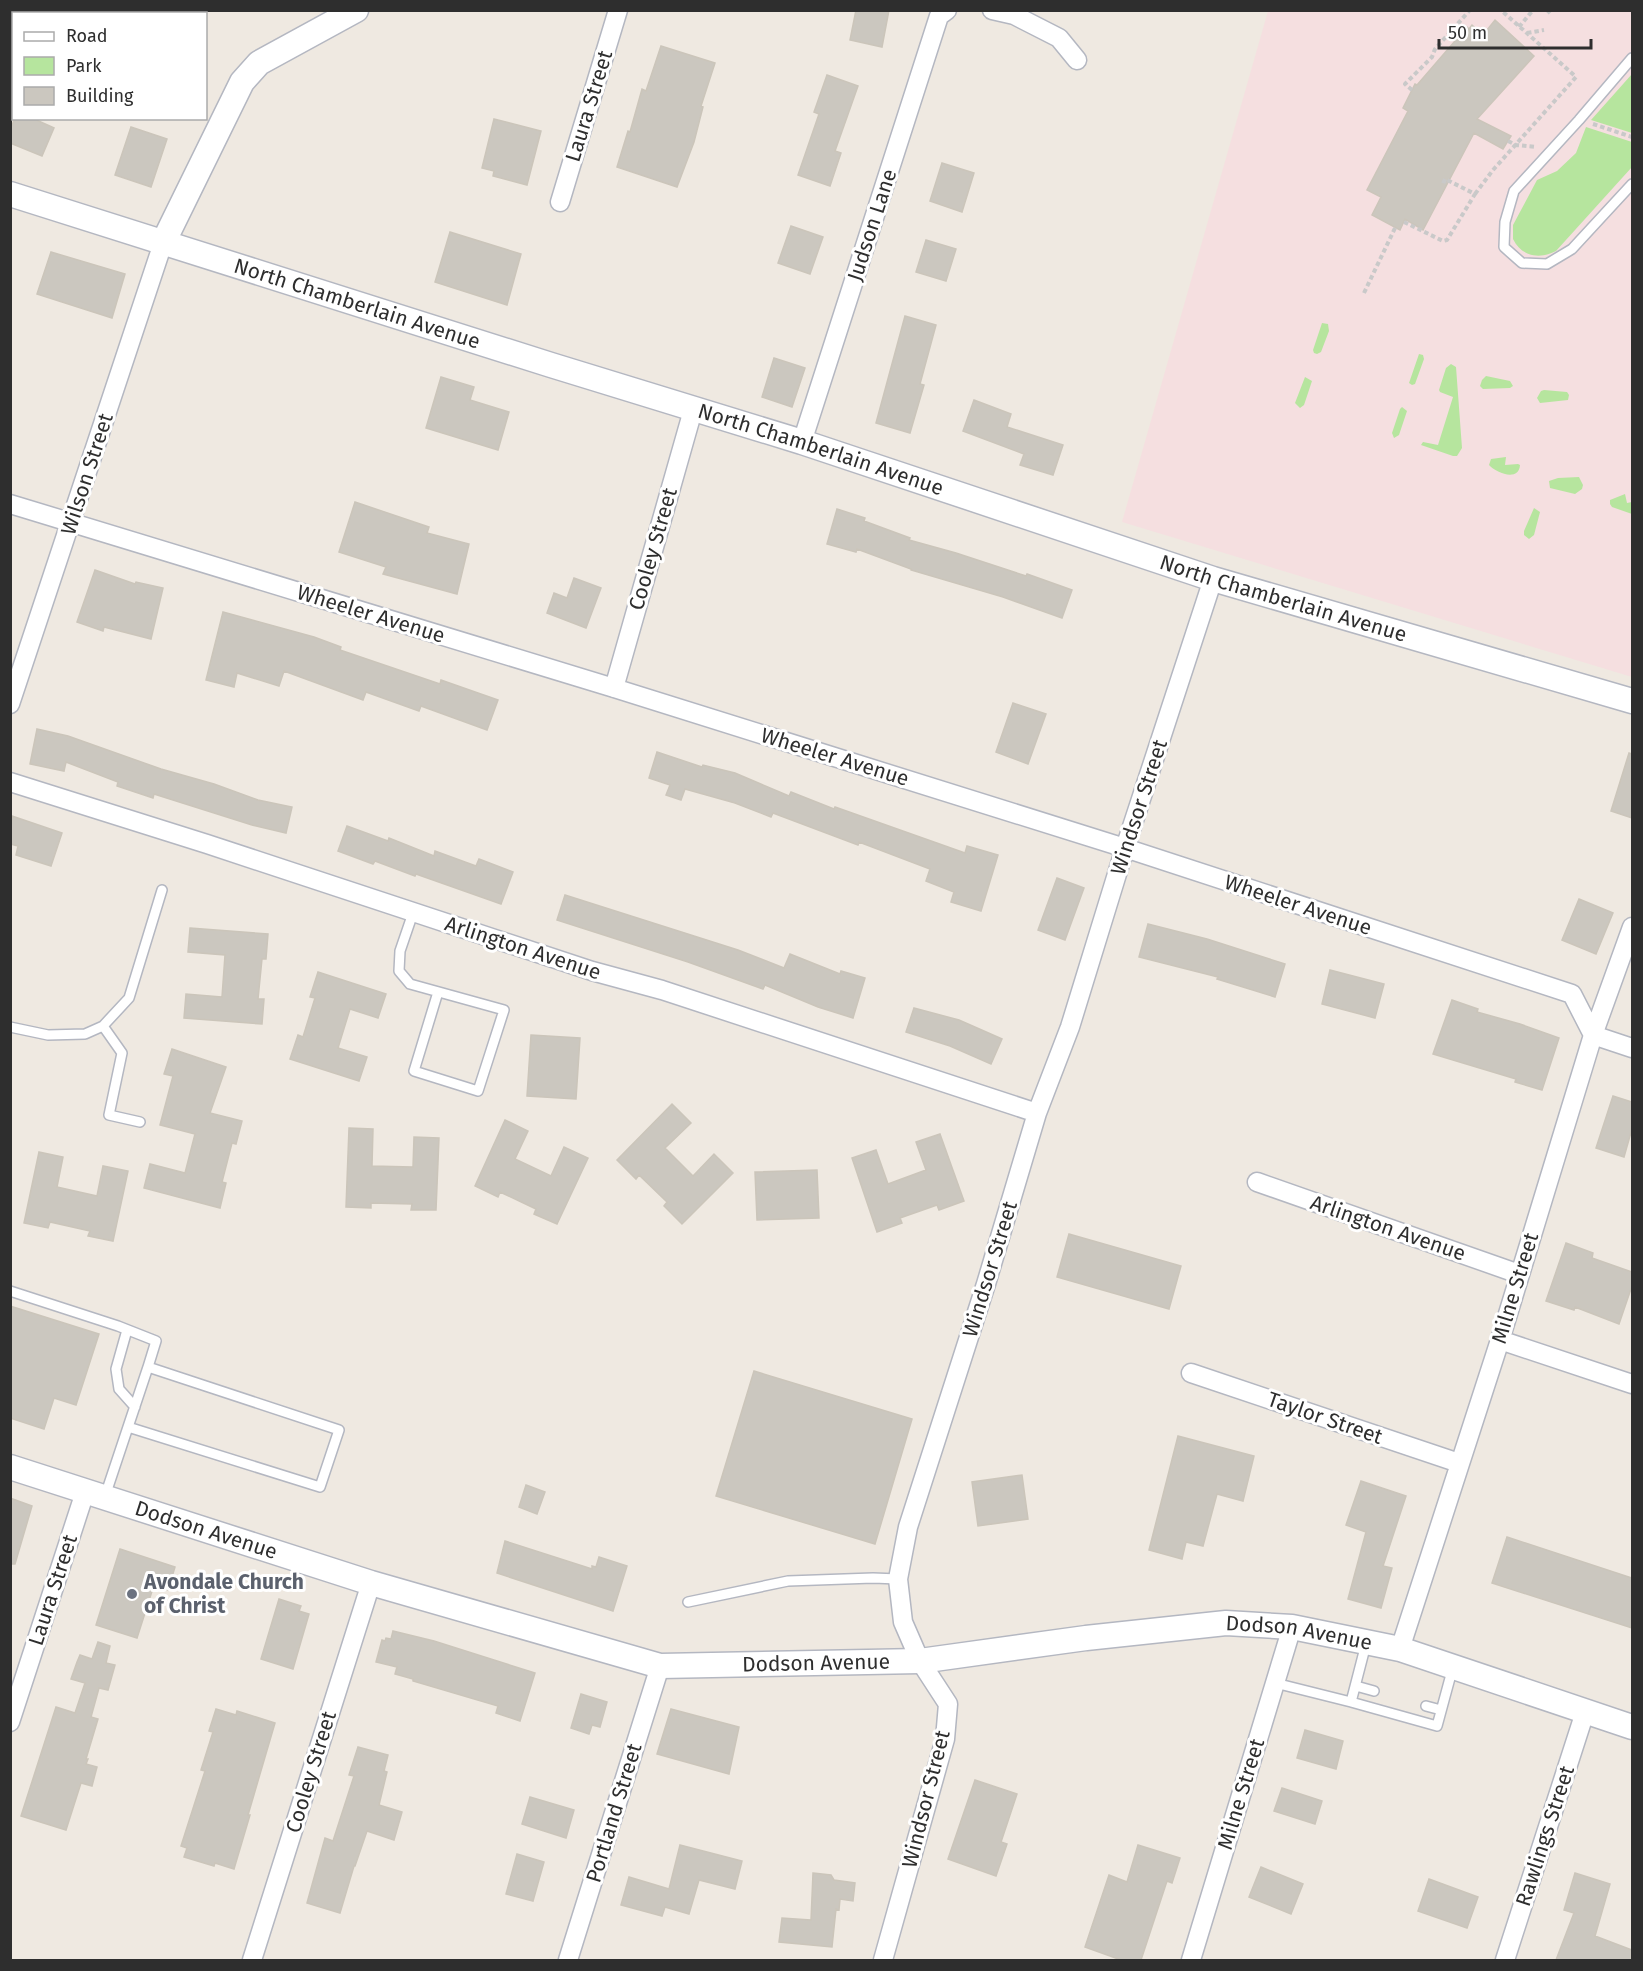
<svg xmlns="http://www.w3.org/2000/svg" width="1643" height="1971" viewBox="0 0 1643 1971" font-family="'Fira Sans',sans-serif">
<rect width="100%" height="100%" fill="#efe9e1"/>
<!-- medical -->
<path fill="#f5dfe0" d="M1268 11H1632V677L1122 522Z"/>
<!-- green -->
<path fill="#b6e59e" d="M1632 74V133L1591 120Z
M1586 127 1632 142V167L1556 251C1539 260 1521 256 1513 239V225L1537 180 1557 171 1576 153Z
M1322 323 1328 324 1329 331 1321 352 1317 354 1314 353 1313 350Z
M1419 354 1423 355 1424 359 1415 384 1412 385 1409 383Z
M1451 364 1456 367 1462 448 1457 456H1453L1421 445 1423 442 1438 445 1453 397 1440 392 1439 390 1446 368Z
M1486 376 1510 381 1513 386 1510 388 1483 389 1480 386 1482 380Z
M1305 377 1312 381 1304 405 1300 408 1295 403Z
M1544 390 1567 392 1569 395 1568 400 1540 403 1537 398 1541 391Z
M1402 407 1407 411 1399 435 1394 438 1392 433 1400 409Z
M1506 457 1505 465 1518 464 1520 465C1519 482 1496 473 1489 465L1491 459Z
M1579 477 1583 485 1582 489 1575 494 1550 488 1549 481 1558 478Z
M1625 494 1627 503 1632 502V514L1612 507 1610 504V500Z
M1534 508 1540 512 1534 535 1529 539 1524 535V531Z"/>
<!-- building -->
<path fill="#cbc7bf" stroke="#cbc5ba" stroke-width="1.5" d="M856 10H889L882 47 850 40Z
M1495 20 1534 56 1477 119 1511 136 1503 149 1474 133 1423 230 1405 219 1400 230 1372 215 1381 197 1367 190 1408 111 1403 108 1415 84 1417 85 1467 27 1469 29 1472 25 1483 35Z
M661 46 715 63 701 106 703 107 694 142 677 187 617 167 628 131 630 132 642 89 646 91Z
M827 75 858 86 835 151 841 153 830 186 798 175 819 114 814 112Z
M15 118H32L54 128 42 156 10 143V130Z
M494 119 541 131 527 185 493 176 494 171 482 168Z
M131 127 167 139 151 187 115 175Z
M942 163 974 173 962 212 930 201Z
M791 226 823 237 810 274 778 263Z
M450 232 521 254 507 305 435 282Z
M926 240 956 249 946 281 916 272Z
M51 252 125 274 112 318 37 294Z
M905 316 936 325 920 384 924 385 910 433 876 423Z
M774 358 805 368 792 407 762 397Z
M441 377 474 387 470 400 509 412 498 450 426 428Z
M974 400 1011 414 1007 427 1063 445 1053 475 1020 465 1024 454 963 431Z
M355 502 429 527 427 533 469 544 457 594 383 574 386 567 339 552Z
M837 509 865 518 864 521 910 538 909 540 956 553 1026 576 1027 574 1072 590 1062 618 1003 597 911 570V569L857 549 856 552 827 544Z
M95 570 135 584 136 582 163 588 151 639 104 627 103 631 77 622Z
M574 578 601 588 586 628 547 613 554 593 567 598Z
M223 612 314 637 341 647 340 650 440 684 441 680 498 700 487 730 421 706 419 711 366 692 363 700 284 671 279 686 237 673 234 687 206 680Z
M1013 703 1046 714 1028 764 996 752Z
M37 729 68 736 161 769 214 784 258 800 292 807 286 833 252 825 154 794 153 798 117 786 118 782 66 762 64 771 30 764Z
M657 752 702 767 703 765 735 773 789 796 791 792 834 809 835 807 965 853 967 846 998 855 981 911 951 902 954 892 926 881 930 869 859 842 858 845 773 813 771 817 735 803 685 789 681 800 666 795 670 785 649 778Z
M1629 753 1632 754V818L1611 811Z
M12 816 62 833 51 866 16 855 18 846 10 844Z
M347 826 388 841 389 838 434 856 435 851 476 866 479 859 513 872 501 904 416 874 415 876 375 861 373 864 338 851Z
M1057 878 1084 888 1065 940 1038 930Z
M565 895 738 950 784 968 790 954 840 974 841 971 865 978 853 1018 818 1007 765 985 763 989 688 962 557 920Z
M1579 899 1613 913 1596 954 1562 940Z
M1148 924 1207 939 1285 964 1275 997 1217 979 1218 977 1139 957Z
M190 928 268 934 266 959H262L258 999H264L262 1024 184 1018 186 994 222 997 225 955 188 952Z
M1330 970 1384 984 1375 1018 1322 1004Z
M318 972 386 994 378 1018 350 1009 338 1048 367 1057 359 1081 290 1059 298 1035 303 1037 315 998 310 997Z
M1452 1000 1478 1009 1477 1012 1520 1024 1559 1038 1542 1090 1515 1082 1516 1079 1433 1054Z
M914 1008 959 1020 1002 1039 991 1064 950 1046 906 1032Z
M531 1035 580 1038 576 1099 527 1096Z
M172 1049 226 1067 210 1113 242 1121 236 1144 232 1143 222 1182 226 1183 220 1208 144 1188 150 1164 185 1173 195 1134 160 1125 173 1076 164 1074Z
M1613 1096 1632 1102V1129L1624 1157 1596 1148Z
M672 1104 691 1123 665 1148 693 1176 714 1154 733 1173 682 1224 664 1206 667 1202 639 1175 636 1179 617 1160Z
M505 1120 528 1131 515 1159 551 1176 564 1147 588 1158 557 1224 534 1214 536 1209 500 1192 498 1197 475 1186Z
M349 1128 373 1129 372 1166 413 1167 414 1137 439 1138 436 1210H411L412 1204 371 1203V1208L346 1207Z
M940 1134 964 1201 939 1210 937 1205 900 1218 902 1223 877 1232 852 1158 876 1150 888 1184 926 1170 916 1142Z
M39 1152 63 1157 57 1187 97 1196 103 1166 128 1171 113 1241 88 1236 90 1231 50 1222 48 1228 24 1223Z
M817 1170 819 1218 757 1220 755 1172Z
M1069 1234 1181 1266 1169 1309 1057 1277Z
M1566 1243 1593 1253 1592 1258 1632 1272V1286L1619 1324 1575 1307 1574 1310 1546 1301Z
M10 1306 99 1334 76 1405 54 1398 44 1429 10 1418Z
M754 1371 912 1419 875 1544 716 1496Z
M1178 1436 1254 1456 1243 1501 1217 1494 1203 1546 1186 1542 1182 1559 1149 1550Z
M1022 1475 1028 1519 978 1526 972 1482Z
M1361 1481 1406 1496 1383 1566 1392 1568 1381 1608 1348 1599 1366 1532 1346 1525Z
M526 1485 545 1492 537 1514 519 1507Z
M10 1498 32 1506 15 1564H10Z
M1507 1537 1632 1578V1628L1492 1583Z
M505 1541 592 1569V1566L596 1567 599 1557 627 1566 613 1611 497 1573Z
M120 1549 175 1567 168 1590 154 1585 137 1638 96 1625Z
M279 1599 301 1606 299 1611 309 1614 293 1669 261 1659Z
M393 1631 434 1641 535 1673 520 1721 496 1713 498 1706 413 1681V1679L395 1674 397 1667 376 1662 382 1640 385 1641 386 1638 391 1639Z
M98 1642 110 1646 106 1663 115 1665 108 1690 99 1688 91 1717 98 1719 86 1759H88L86 1764 97 1767 92 1786 81 1783 66 1830 21 1816 56 1707 75 1713 85 1683 71 1679 77 1662 80 1655 92 1659Z
M581 1694 607 1702 600 1727 592 1725 589 1734 571 1728Z
M216 1709 236 1715 237 1711 275 1723 248 1815H250L234 1869 215 1863 214 1866 184 1857 187 1848 181 1846 205 1771 201 1770 213 1732 209 1731Z
M671 1709 739 1727 729 1774 657 1754Z
M1305 1730 1343 1741 1336 1769 1297 1758Z
M358 1747 388 1755 384 1771 387 1772 379 1805 402 1812 394 1840 367 1831 355 1866H354L340 1913 307 1903 325 1838 333 1841 354 1776 349 1775Z
M975 1780 1017 1794 1001 1842 1007 1844 996 1876 948 1859Z
M1282 1788 1322 1801 1315 1824 1274 1811Z
M530 1797 574 1810 566 1838 522 1824Z
M680 1845 742 1861 735 1889 699 1880 689 1914 665 1907 662 1916 621 1905 629 1877 669 1889Z
M1138 1845 1180 1858 1172 1883 1167 1881 1141 1960H1121L1085 1947 1109 1875 1127 1882Z
M517 1854 544 1862 533 1901 506 1894Z
M1261 1867 1303 1884 1291 1914 1249 1897Z
M813 1873 831 1875 834 1880 855 1883 853 1901 840 1899 839 1910 836 1909 832 1947 779 1942 782 1918 811 1920Z
M1575 1873 1610 1884 1595 1936 1632 1950V1960H1556L1574 1913 1564 1910Z
M1429 1879 1478 1897 1467 1928 1418 1911Z"/>
<g fill="none" stroke-linecap="round" stroke-linejoin="round">
<defs>
<path id="lane" d="M1632 58 1579 120 1514 191 1505 222 1504 247 1522 263 1547 264 1572 249 1632 184
M413 913 400 951 399 971 410 984 504 1010 478 1091 414 1071 438 992
M103 1026 122 1053 109 1115 140 1122
M10 1027 48 1035 85 1034 103 1026 129 998 162 890
M10 1291 118 1326 156 1341 148 1367
M127 1330 116 1369 119 1389 135 1407
M105 1496C119 1453 134 1410 148 1367L339 1430 320 1487 128 1427
M688 1602 788 1581 873 1578 898 1579
M1275 1683 1351 1702 1366 1644
M1356 1686 1374 1691
M1351 1702 1437 1726 1453 1667
M1426 1706 1441 1710"/>
<path id="street" d="M992 10 1014 15 1059 38 1077 60
M560 202 618 10
M802 442 939 16 947 10
M10 504 614 688 1125 848 1572 994 1593 1035 1632 1048
M614 688 693 410
M10 704 163 243
M10 782 207 844 592 971 662 990 1037 1113
M1257 1182 1519 1274
M1500 1340 1632 1384
M1191 1373 1459 1463
M1400 1649 1500 1340 1593 1035 1632 927
M10 1722 85 1492
M252 1960 371 1583
M568 1960 660 1666
M883 1960 945 1739 948 1704 920 1661 903 1622 898 1579 908 1527 986 1284 1037 1113 1070 1027 1125 848 1213 579
M1191 1960 1292 1627
M1505 1960 1585 1712"/>
<g id="secondary">
<path id="s1" d="M10 194 551 365 802 442 1213 579 1632 701"/>
<path d="M163 243 242 82 259 63 356 10"/>
<path id="s2" d="M10 1467 371 1583 660 1666 920 1661 1086 1638 1226 1623 1292 1627 1400 1649 1632 1727"/>
</g>
</defs>
<!-- lane casing -->
<use href="#lane" stroke="#b4b7c1" stroke-width="12"/>
<!-- street casing -->
<use href="#street" stroke="#b4b7c1" stroke-width="21"/>
<!-- secondary casing -->
<use href="#secondary" stroke="#b4b7c1" stroke-width="27"/>
<!-- path -->
<path stroke="#c9c9c9" stroke-width="4" stroke-dasharray="4.5 3" stroke-linecap="butt" d="M1547 10 1552 15
M1519 27 1533 10
M1527 33 1544 30
M1412 90 1405 84 1432 57 1435 49 1470 10
M1593 124 1632 137
M1508 141 1516 145 1536 147
M1475 194 1493 170 1576 77 1501 10
M1404 222 1443 241 1447 240 1475 194 1445 179 1442 186
M1364 293 1395 228"/>
<!-- lane -->
<use href="#lane" stroke="#fff" stroke-width="9"/>
<!-- street -->
<use href="#street" stroke="#fff" stroke-width="18"/>
<!-- secondary -->
<use href="#secondary" stroke="#fff" stroke-width="24"/>
</g>
<!-- markers -->
<circle fill="#6b7280" stroke="#fff" stroke-width="2" cx="132" cy="1594" r="6"/>
<g text-anchor="middle" stroke-width="6" stroke-linejoin="round" paint-order="stroke">
<!-- street labels -->
<g font-size="21" fill="#2e2e2e" stroke="#fff">
<text transform="translate(589 106) rotate(-73)" y="7">Laura Street</text>
<text transform="translate(872 225) rotate(-72)" y="7">Judson Lane</text>
<text dy="7" stroke="none"><textPath href="#s1" startOffset="364">North Chamberlain Avenue</textPath></text>
<text dy="7" stroke="none"><textPath href="#s1" startOffset="850">North Chamberlain Avenue</textPath></text>
<text transform="translate(87 474) rotate(-72)" y="7">Wilson Street</text>
<text transform="translate(653 549) rotate(-74)" y="7">Cooley Street</text>
<text dy="7" stroke="none"><textPath href="#s1" startOffset="1336">North Chamberlain Avenue</textPath></text>
<text transform="translate(371 614) rotate(17)" y="7">Wheeler Avenue</text>
<text transform="translate(835 757) rotate(17)" y="7">Wheeler Avenue</text>
<text transform="translate(1139 807) rotate(-72)" y="7">Windsor Street</text>
<text transform="translate(1298 905) rotate(18)" y="7">Wheeler Avenue</text>
<text transform="translate(523 948) rotate(18)" y="7">Arlington Avenue</text>
<text transform="translate(1388 1228) rotate(19)" y="7">Arlington Avenue</text>
<text transform="translate(990 1269) rotate(-73)" y="7">Windsor Street</text>
<text transform="translate(1515 1288) rotate(-73)" y="7">Milne Street</text>
<text transform="translate(1325 1418) rotate(19)" y="7">Taylor Street</text>
<text dy="7" stroke="none"><textPath href="#s2" startOffset="206">Dodson Avenue</textPath></text>
<text transform="translate(53 1590) rotate(-72)" y="7">Laura Street</text>
<text dy="7" stroke="none"><textPath href="#s2" startOffset="1322">Dodson Avenue</textPath></text>
<text dy="7" stroke="none"><textPath href="#s2" startOffset="836">Dodson Avenue</textPath></text>
<text transform="translate(311 1772) rotate(-73)" y="7">Cooley Street</text>
<text transform="translate(1241 1794) rotate(-73)" y="7">Milne Street</text>
<text transform="translate(926 1799) rotate(-76)" y="7">Windsor Street</text>
<text transform="translate(614 1813) rotate(-73)" y="7">Portland Street</text>
<text transform="translate(1545 1836) rotate(-72)" y="7">Rawlings Street</text>
</g>
<!-- worship labels -->
<g font-size="21" font-weight="bold" fill="#5b616d" stroke="#fff" text-anchor="start">
<text x="144" y="1589">Avondale Church<tspan x="144" dy="24">of Christ</tspan></text>
</g>
</g>
<!-- border -->
<rect width="1643" height="1971" fill="none" stroke="#2e2e2e" stroke-width="24"/>
<!-- legend -->
<rect x="12" y="12" width="195" height="108" fill="#ffffff" stroke="#ababab" stroke-width="1.5"/>
<rect x="24" y="32" width="30" height="9" fill="#ffffff" stroke="#ababab" stroke-width="1.5"/>
<text x="66" y="42" font-size="18" fill="#2e2e2e">Road</text>
<rect x="24" y="57" width="30" height="18" fill="#b6e59e" stroke="#ababab" stroke-width="1.5"/>
<text x="66" y="72" font-size="18" fill="#2e2e2e">Park</text>
<rect x="24" y="87" width="30" height="18" fill="#cbc7bf" stroke="#ababab" stroke-width="1.5"/>
<text x="66" y="102" font-size="18" fill="#2e2e2e">Building</text>
<!-- scale -->
<path d="M1439 39v9h152v-9" fill="none" stroke="#2e2e2e" stroke-width="3"/>
<text x="1448" y="39" font-size="18" fill="#2e2e2e" stroke="#ffffff" stroke-width="4.5" paint-order="stroke">50 m</text>
</svg>
